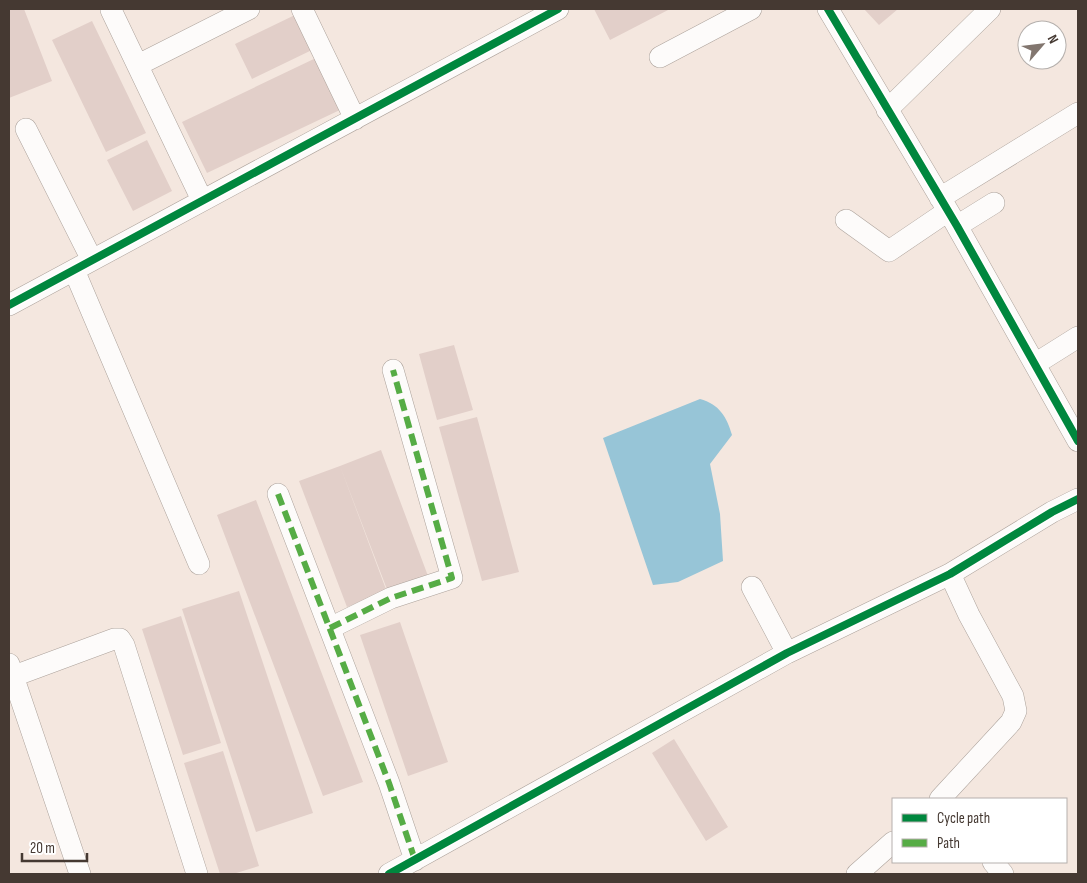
<svg xmlns="http://www.w3.org/2000/svg" width="1087" height="883" viewBox="0 0 1087 883" font-family="'Sofia Sans Condensed',sans-serif">
<rect width="100%" height="100%" fill="#f4e7df"/>
<!-- water -->
<path fill="#97c5d7" d="M700 399C719 404 727 417 732 435L710 464 720 514 723 561 678 582 653 585 603 438Z"/>
<!-- building -->
<path fill="#e2cfc9" d="M9 9H24L52 81 9 98Z
M594 9H670L610 40Z
M864 9H898L879 25Z
M297 14 314 49 252 79 235 44Z
M92 21 146 133 106 152 52 40Z
M318 57 342 109 207 173 182 122Z
M147 140 172 191 133 211 107 160Z
M454 345 473 410 437 420 419 354Z
M477 417 519 572 482 581 439 427Z
M381 450 428 576 388 592 340 466Z
M340 466 387 592 347 607 299 481Z
M256 500 363 782 323 796 217 515Z
M239 591 313 813 256 832 182 609Z
M181 616 221 743 183 755 142 629Z
M400 622 448 762 408 776 360 635Z
M674 739 728 827 706 841 652 753Z
M223 751 259 866 233 874H220L184 763Z"/>
<g fill="none" stroke-linecap="round" stroke-linejoin="round">
<defs>
<path id="minor" d="M302 9 355 119
M828 9 957 226 1078 441
M111 10 202 200
M660 57 751 9
M138 65 249 9
M887 110 990 9
M26 129 92 260
M940 198 1078 113
M846 220 889 251 948 211
M957 226 994 203
M74 270 199 564
M9 305 558 9
M1035 364 1078 337
M278 494 389 783 415 860
M752 587 787 653
M330 628 391 598 452 578 393 370
M9 664 80 874
M14 676 114 639H120L124 645 197 874
M940 799 1011 722 1016 711 1013 696 969 615 950 574
M993 862 1003 874
M389 874 787 653 950 574 1052 512 1078 499
M857 874 893 842"/>
</defs>
<!-- minor casing -->
<use href="#minor" stroke="#aca29b" stroke-width="22"/>
<!-- minor -->
<use href="#minor" stroke="#fdfbfa" stroke-width="21"/>
<!-- quiet -->
<path stroke="#56ac45" stroke-width="6" stroke-dasharray="12 6" stroke-linecap="butt" d="M278 494 389 783 415 860
M330 628 391 598 452 578 393 370"/>
<defs>
<path id="cycleway" d="M828 9 957 226 1078 441
M9 305 558 9
M389 874 787 653 950 574 1052 512 1078 499"/>
</defs>
<!-- cycleway casing -->
<use href="#cycleway" stroke="#fff" stroke-width="11"/>
<!-- cycleway -->
<use href="#cycleway" stroke="#00873e" stroke-width="8"/>
</g>
<!-- border -->
<rect width="1087" height="883" fill="none" stroke="#453932" stroke-width="20"/>
<!-- legend -->
<rect x="892" y="798" width="175" height="65" fill="#ffffff" stroke="#b5b0ad"/>
<rect x="902" y="814" width="25" height="8" fill="#00873e" stroke="#b5b0ad"/>
<text x="937" y="823" font-size="15" fill="#453932">Cycle path</text>
<rect x="902" y="839" width="25" height="8" fill="#56ac45" stroke="#b5b0ad"/>
<text x="937" y="848" font-size="15" fill="#453932">Path</text>
<!-- north arrow -->
<g transform="translate(1042 45) rotate(62)"><circle r="24" fill="#ffffff" stroke="#b5b0ad"/>
<path d="M0-4L9 19L0 12L-9 19Z" fill="#82766f"/>
<text y="-8" font-size="14" font-weight="bold" text-anchor="middle" fill="#453932">N</text>
</g>
<!-- scale -->
<path d="M22 853v8h65v-8" fill="none" stroke="#453932" stroke-width="2.5"/>
<text x="30" y="853" font-size="15" fill="#453932" stroke="#ffffff" stroke-width="4" paint-order="stroke">20 m</text>
</svg>
